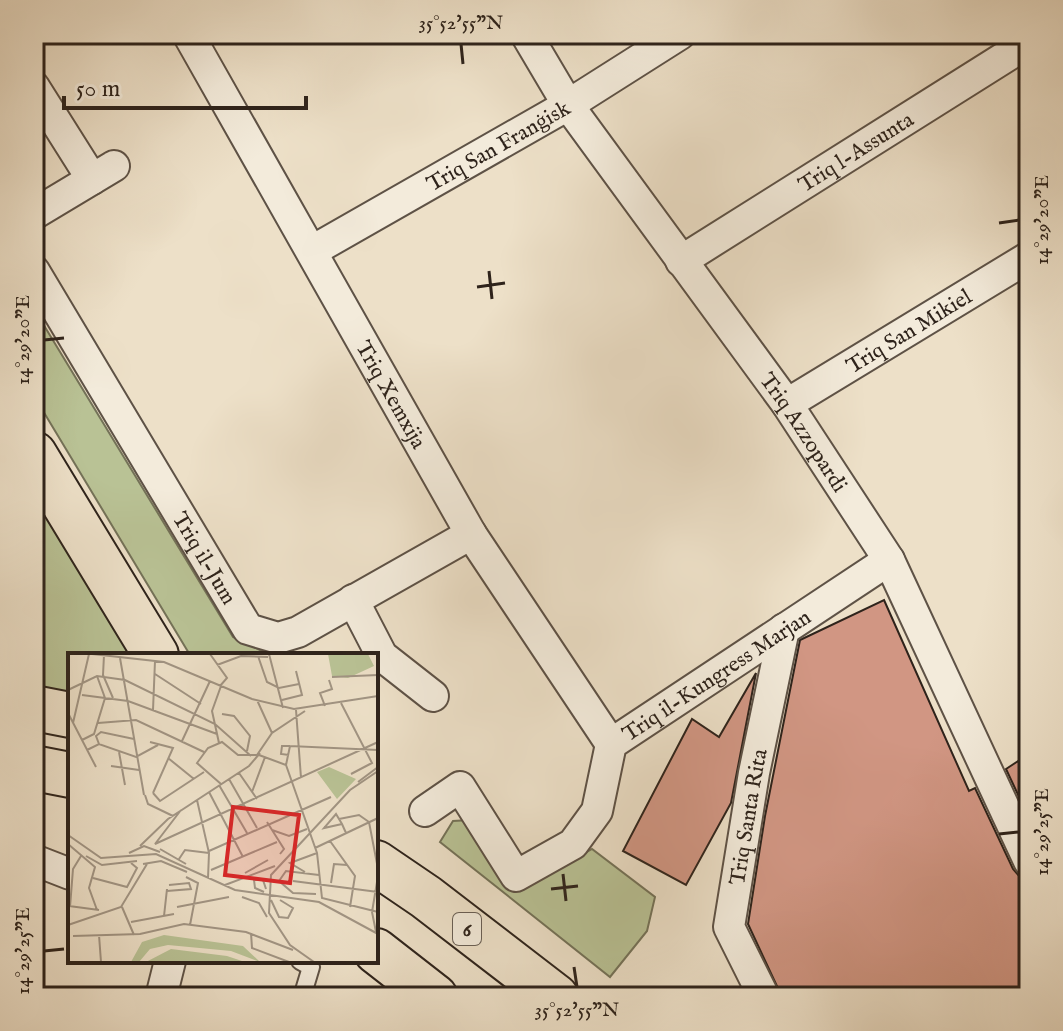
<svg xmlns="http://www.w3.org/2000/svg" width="1063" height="1031" viewBox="0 0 1063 1031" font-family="'IM FELL English',serif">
<rect width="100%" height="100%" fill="#ede0c8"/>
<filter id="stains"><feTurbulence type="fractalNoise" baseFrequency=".0025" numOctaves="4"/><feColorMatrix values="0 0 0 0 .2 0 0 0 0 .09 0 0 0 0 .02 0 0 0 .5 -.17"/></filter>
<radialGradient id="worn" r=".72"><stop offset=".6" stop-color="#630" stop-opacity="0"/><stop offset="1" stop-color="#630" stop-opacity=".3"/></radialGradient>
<!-- green -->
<path fill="#b9c295" stroke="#747258" stroke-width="2" d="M34 309 233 637 262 651 288 655H190L34 396Z
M34 486 140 655H70V699L34 692V580L44 564 34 520Z
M470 820 497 869 521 890 592 849 655 897 647 931 610 977 440 842 453 821Z"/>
<!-- building -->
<path fill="#d19683" stroke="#2e231b" stroke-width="2" d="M884 600 969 791 975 788 1013 869 1019 876 1029 879V997H782L748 924 765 816 800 640Z
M756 673 731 803 686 885 623 851 692 719 719 737Z
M1029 754V818L1006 769Z"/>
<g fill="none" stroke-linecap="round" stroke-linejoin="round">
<defs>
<path id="service" d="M300 961 311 967 302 997"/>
<g id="minor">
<path id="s1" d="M188 34 471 534 611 744"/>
<path id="s2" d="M526 34 568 105 787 404 889 560 1029 861"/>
<path d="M34 87 92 179"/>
<path d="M34 214 114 166"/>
<path id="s3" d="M312 251 568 105 680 34"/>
<path id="s4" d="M681 261 1029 42"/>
<path id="s5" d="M34 271 248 629 278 638 298 632 471 534"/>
<path id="s6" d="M787 404 1029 257"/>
<path d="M353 600 382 656 433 696"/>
<path id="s7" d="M425 811 460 787 516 876 573 844 597 811 611 744 889 560"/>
<path d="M34 860 70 874"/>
<path d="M161 997 170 961"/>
<path id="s8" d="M764 997 729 927 754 773 784 629"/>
</g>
<path id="trunk" d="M34 454 156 655
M34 708 70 715
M34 768 70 775
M376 863 426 897 556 997
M376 951 435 997"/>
</defs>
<!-- service casing -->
<use href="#service" stroke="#5e5246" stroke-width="20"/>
<!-- minor casing -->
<use href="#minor" stroke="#5e5246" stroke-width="34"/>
<!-- trunk casing -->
<use href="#trunk" stroke="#2e231b" stroke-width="48"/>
<!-- service -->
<use href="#service" stroke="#f3ebdb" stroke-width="16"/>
<!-- minor -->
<use href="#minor" stroke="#f3ebdb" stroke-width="30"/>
<!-- trunk -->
<use href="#trunk" stroke="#ede0c8" stroke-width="44"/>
</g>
<!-- ticks -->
<path fill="none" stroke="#2e231b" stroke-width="3" d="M461 44 463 64M999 223 1019 220M489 271 492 299M477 287 505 283M44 340 64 338M999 834 1019 832M563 874 566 901M551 889 578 886M44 951 64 949M574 967 577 987"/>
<g text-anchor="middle" stroke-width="6" stroke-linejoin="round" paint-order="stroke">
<!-- shield labels -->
<rect fill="#f3ebdb" stroke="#695f55" stroke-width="2" x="453" y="913" width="28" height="32" rx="6"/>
<g font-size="20" font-weight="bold" fill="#2e231b">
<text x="467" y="936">6</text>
</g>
<!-- street labels -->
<g font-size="22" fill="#2e231b" stroke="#f3ebdb">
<text dy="8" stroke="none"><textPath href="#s3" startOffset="214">Triq San Franġisk</textPath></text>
<text dy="8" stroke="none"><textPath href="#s4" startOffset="206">Triq l-Assunta</textPath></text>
<text dy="8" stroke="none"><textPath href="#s6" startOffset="142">Triq San Mikiel</textPath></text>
<text dy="8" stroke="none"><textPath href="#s1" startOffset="414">Triq Xemxija</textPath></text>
<text dy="8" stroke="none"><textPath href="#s2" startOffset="486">Triq Azzopardi</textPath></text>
<text dy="8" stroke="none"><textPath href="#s5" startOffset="334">Triq il-Jum</textPath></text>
<text dy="8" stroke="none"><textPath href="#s7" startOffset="448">Triq il-Kungress Marjan</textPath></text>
<text dy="8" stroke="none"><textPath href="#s8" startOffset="190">Triq Santa Rita</textPath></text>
</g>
</g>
<!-- overview -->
<g transform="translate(68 653)">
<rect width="310" height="310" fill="#ede0c8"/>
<path d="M260 1H300L306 13 280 25 264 23ZM261 114 288 126 269 146 249 119ZM96 282 175 293 192 309 163 298 100 292 82 296 71 309H63L74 289ZM103 296 159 303 177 309H78Z" fill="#b9c295"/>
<path fill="none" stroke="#a19483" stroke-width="2" d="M24 1 96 9 184 46 226 56 310 43M142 1 159 25 152 33M201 1 215 55M36 2 35 22 45 45M190 3 199 29 211 35 231 31M52 5 76 142M149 12 173 3 200 4M87 21 133 51M264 24 310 22M0 37 29 23 57 27 147 71 183 103M14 42 60 48 149 81M189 47 204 80M214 47 234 42 228 18M273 50 304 110 283 121M257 53 252 40 264 36 261 27M85 57 87 8M228 57 233 125M0 60 28 114M154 61 166 63 182 83 179 98M5 70 21 1M30 70 68 67 136 99M14 87 26 81 37 45 29 23M114 88 142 28M82 89 105 95 85 140M151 90 144 58 153 33M31 91 28 83 33 79 66 86M19 97 31 91 68 104 90 92M51 99 57 132M191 102 218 112 249 200 254 245 310 259M221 102 213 101 214 93H222M100 105 126 126M218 112 222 93 310 97M43 113 71 117M171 120 189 146M161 126 189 175M290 129 310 114M153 131 129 110 140 95 154 89 170 102H189L204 80 237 58M151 132 179 180M141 139 175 204M184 139 197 104M85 140 92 148 136 119M77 142 80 151 105 163M129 147 141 200 140 225M113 157 87 191 310 89M271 166 291 162 301 169 310 216M199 169 216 196 212 201M274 171 256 175 268 161 274 171 278 180M204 177 221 183 239 176M0 182 33 205 88 201 167 237 251 249 310 281M262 188 287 223 282 254M0 191 27 214 21 235 29 257M72 193 100 166 181 113 192 100M247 195 310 165M92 196 118 211M141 198 263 144M61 200 76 193 92 199M18 203 34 212 69 208M111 206 117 197 141 200M75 211 93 208 119 219M143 217 209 189M237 219 222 210 249 200M177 220 200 207M118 224 130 230 122 272M25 225 59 234 69 215 63 210M225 228 310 239M263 230 266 211 279 212M157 232 207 213M99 238 123 236 121 230 101 232M196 239 187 235 186 227H195L198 236M248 241 225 240 211 228 218 218 251 222M174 244 191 250 199 264M203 247 211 264 220 265 225 255 212 247M1 253 31 257M2 254 5 216 13 203M54 254 66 282M109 254 161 244M96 263 99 236M63 269 106 261M0 272 53 254 79 211M308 279 304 259 310 223M183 280 184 295 221 309M31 282 33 309M5 283 72 281 116 271 178 279 225 297M246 309 222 292 201 260 203 222 282 137 310 118"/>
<path fill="#d62828" fill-opacity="0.15" stroke="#d62828" stroke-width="4" d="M165 154 231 162 222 230 157 222Z"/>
<rect width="310" height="310" fill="none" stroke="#2e231b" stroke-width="4"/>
</g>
<!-- margin -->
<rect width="1063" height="1031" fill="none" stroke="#ede0c8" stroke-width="88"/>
<!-- scale -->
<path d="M64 96v12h242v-12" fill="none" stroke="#2e231b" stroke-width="4"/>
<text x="76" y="96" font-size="24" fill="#2e231b" stroke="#f3ebdb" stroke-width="6" paint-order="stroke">50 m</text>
<rect x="44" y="44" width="975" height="943" fill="none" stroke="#2e231b" stroke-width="3"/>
<g font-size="20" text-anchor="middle" fill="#2e231b">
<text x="461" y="29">35°52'55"N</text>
<text transform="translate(1041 220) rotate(-90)" y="7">14°29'20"E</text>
<text transform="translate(22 340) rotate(-90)" y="7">14°29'20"E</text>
<text transform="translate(1041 832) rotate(-90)" y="7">14°29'25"E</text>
<text transform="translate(22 951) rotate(-90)" y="7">14°29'25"E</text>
<text x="577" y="1016">35°52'55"N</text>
</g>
<rect width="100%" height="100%" filter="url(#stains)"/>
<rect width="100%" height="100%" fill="url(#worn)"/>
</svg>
